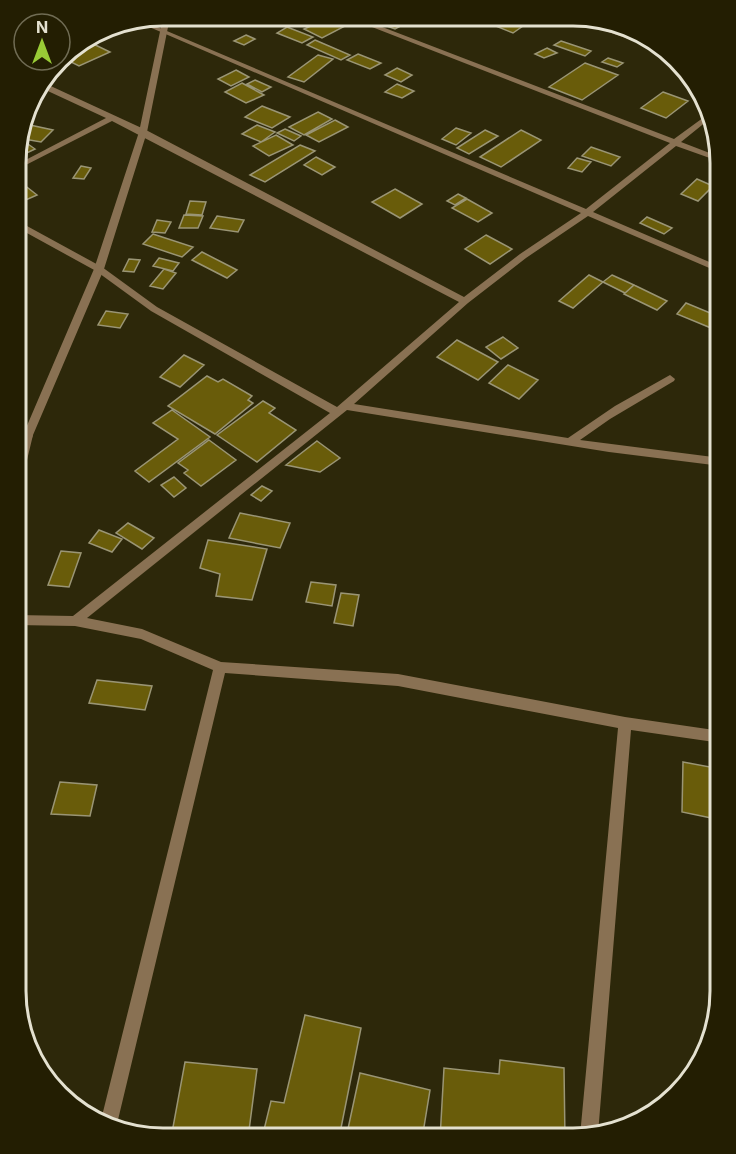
<svg xmlns="http://www.w3.org/2000/svg" width="736" height="1154" viewBox="0 0 736 1154" font-family="Inter,sans-serif">
<rect width="100%" height="100%" fill="#2d280a"/>
<!-- building -->
<path fill="#695c0a" stroke="#9a9575" stroke-width="1.5" d="M482 19H503L495 25 480 21Z
M388 20H412L395 29 381 24Z
M322 21H340L349 24 322 38 304 29Z
M509 21 523 26 513 33 498 27Z
M287 27 313 37 302 43 277 33Z
M246 35 255 39 244 45 234 41Z
M85 40 110 52 79 66 61 57 66 51Z
M315 40 350 55 341 60 307 45Z
M561 41 591 51 585 56 554 45Z
M547 48 557 53 544 58 535 54Z
M358 54 381 63 370 69 347 60Z
M318 55 333 59 304 82 288 77Z
M608 58 623 63 617 67 602 62Z
M585 63 618 75 582 100 549 87Z
M397 68 412 75 401 82 385 75Z
M236 70 249 77 231 86 218 79Z
M255 80 271 87 262 92 247 84Z
M242 83 264 95 246 103 225 92Z
M397 84 414 91 402 98 385 92Z
M663 92 688 101 666 118 641 108Z
M262 106 290 117 272 128 245 117Z
M318 112 332 119 304 135 289 127Z
M335 120 348 127 319 142 306 135Z
M30 125 53 130 41 142 18 138Z
M257 125 275 132 261 142 242 134Z
M456 128 471 133 456 145 442 139Z
M285 129 301 136 294 141 277 133Z
M485 130 498 136 469 154 457 148Z
M521 130 541 140 501 167 480 157Z
M276 135 293 145 269 156 253 146Z
M18 137 35 149 16 158Z
M300 145 315 151 265 182 250 175Z
M591 147 620 157 611 166 582 156Z
M316 157 335 167 322 175 304 165Z
M577 158 591 162 582 172 568 168Z
M81 166 91 168 84 179 73 178Z
M697 179 713 186 698 201 681 194Z
M23 184 37 195 19 203 16 201V187Z
M395 189 422 204 400 218 372 202Z
M458 194 466 198 455 205 447 201Z
M467 199 492 213 478 222 452 208Z
M190 201 206 202 202 215 186 214Z
M184 215 203 216 198 228H179Z
M217 216 244 220 238 232 210 228Z
M647 217 672 228 664 234 640 223Z
M157 220 171 222 165 233 152 232Z
M153 234 193 247 182 257 143 244Z
M486 235 512 249 490 264 465 249Z
M202 252 237 270 227 278 192 260Z
M159 258 179 263 173 271 153 266Z
M129 259 140 260 134 272 123 271Z
M164 269 176 273 163 289 150 286Z
M589 275 603 282 573 308 559 301Z
M612 275 634 285 625 293 603 282Z
M634 285 667 301 657 310 624 294Z
M686 303 720 317 711 328 677 314Z
M106 311 128 314 120 328 98 325Z
M503 337 518 348 501 359 486 347Z
M457 340 498 362 478 380 437 357Z
M184 355 204 365 180 387 160 377Z
M508 365 538 380 519 399 489 383Z
M207 376 218 382 223 379 252 396 248 400 253 403 215 434 168 406Z
M263 401 275 408 269 413 296 430 257 462 217 435Z
M172 410 210 437 149 482 135 471 178 439 153 423Z
M209 440 236 460 201 486 184 473 188 470 178 463Z
M317 441 340 458 320 472 286 465Z
M174 477 186 488 174 497 161 485Z
M262 486 272 491 261 501 251 495Z
M240 513 290 523 280 548 229 538Z
M128 523 154 538 142 549 116 533Z
M99 530 122 539 112 552 89 543Z
M208 540 267 549 252 600 216 596 220 574 200 568Z
M61 551 81 553 69 587 48 585Z
M311 582 336 585 332 606 306 602Z
M341 593 359 595 353 626 334 623Z
M97 680 152 686 145 710 89 703Z
M683 762 721 769V820L682 812Z
M60 782 97 785 90 816 51 814Z
M305 1015 361 1028 339 1138H262L271 1101 284 1103Z
M500 1060 564 1068 565 1139H440L444 1068 499 1074Z
M185 1062 257 1069 248 1138H171Z
M360 1073 430 1090 422 1139 346 1138Z"/>
<g fill="none" stroke-linecap="round" stroke-linejoin="round">
<!-- minor -->
<path fill="#897153" fill-rule="evenodd" d="M568 18H578L665 48 669 53Z
M354 20H364L674 139 711 112 712 117 681 142 720 157 721 162 676 146 593 212 721 267V273L588 216 526 258 468 303 354 404 568 438 615 406 670 375 675 379 674 381 610 419 580 440 721 458V466L609 452 347 410 87 618 142 629 221 662 398 674 625 717 721 731V743L631 730 598 1134 581 1138 580 1136 618 728 398 686 225 673 117 1124 116 1127 101 1120 213 670 141 639 75 626 16 625V615L73 616 330 413 151 311 96 271 16 227V220L102 267 157 307 337 407 459 302 112 121 16 170V165L106 118 37 86 42 82 146 130 464 297 520 254 581 213 140 23H148L586 209 670 143Z
M16 422 33 435 32 438H24L16 431Z"/>
<!-- tertiary -->
<path fill="#897153" fill-rule="evenodd" d="M162 22H169L147 132 104 269 33 435 22 481 16 485V461L23 435 94 269 139 132Z"/>
</g>
<!-- crop -->
<path d="M0 0H736V1154H0ZM163 26H573A137 137 0 0 1 710 163V991A137 137 0 0 1 573 1128H163A137 137 0 0 1 26 991V163A137 137 0 0 1 163 26Z" fill="#231e02" fill-rule="evenodd"/>
<path fill="none" stroke="#e4e1d0" stroke-width="3" d="M163 26H573A137 137 0 0 1 710 163V991A137 137 0 0 1 573 1128H163A137 137 0 0 1 26 991V163A137 137 0 0 1 163 26Z"/>
<!-- north arrow -->
<g transform="translate(42 42)"><circle r="28" fill="#231e02" stroke="#706c54" stroke-width="1.5"/>
<path d="M0-4.5L10 22L0 15L-10 22Z" fill="#99cb36"/>
<text y="-9" font-size="16" font-weight="bold" text-anchor="middle" fill="#e4e1d0">N</text>
</g>
</svg>
